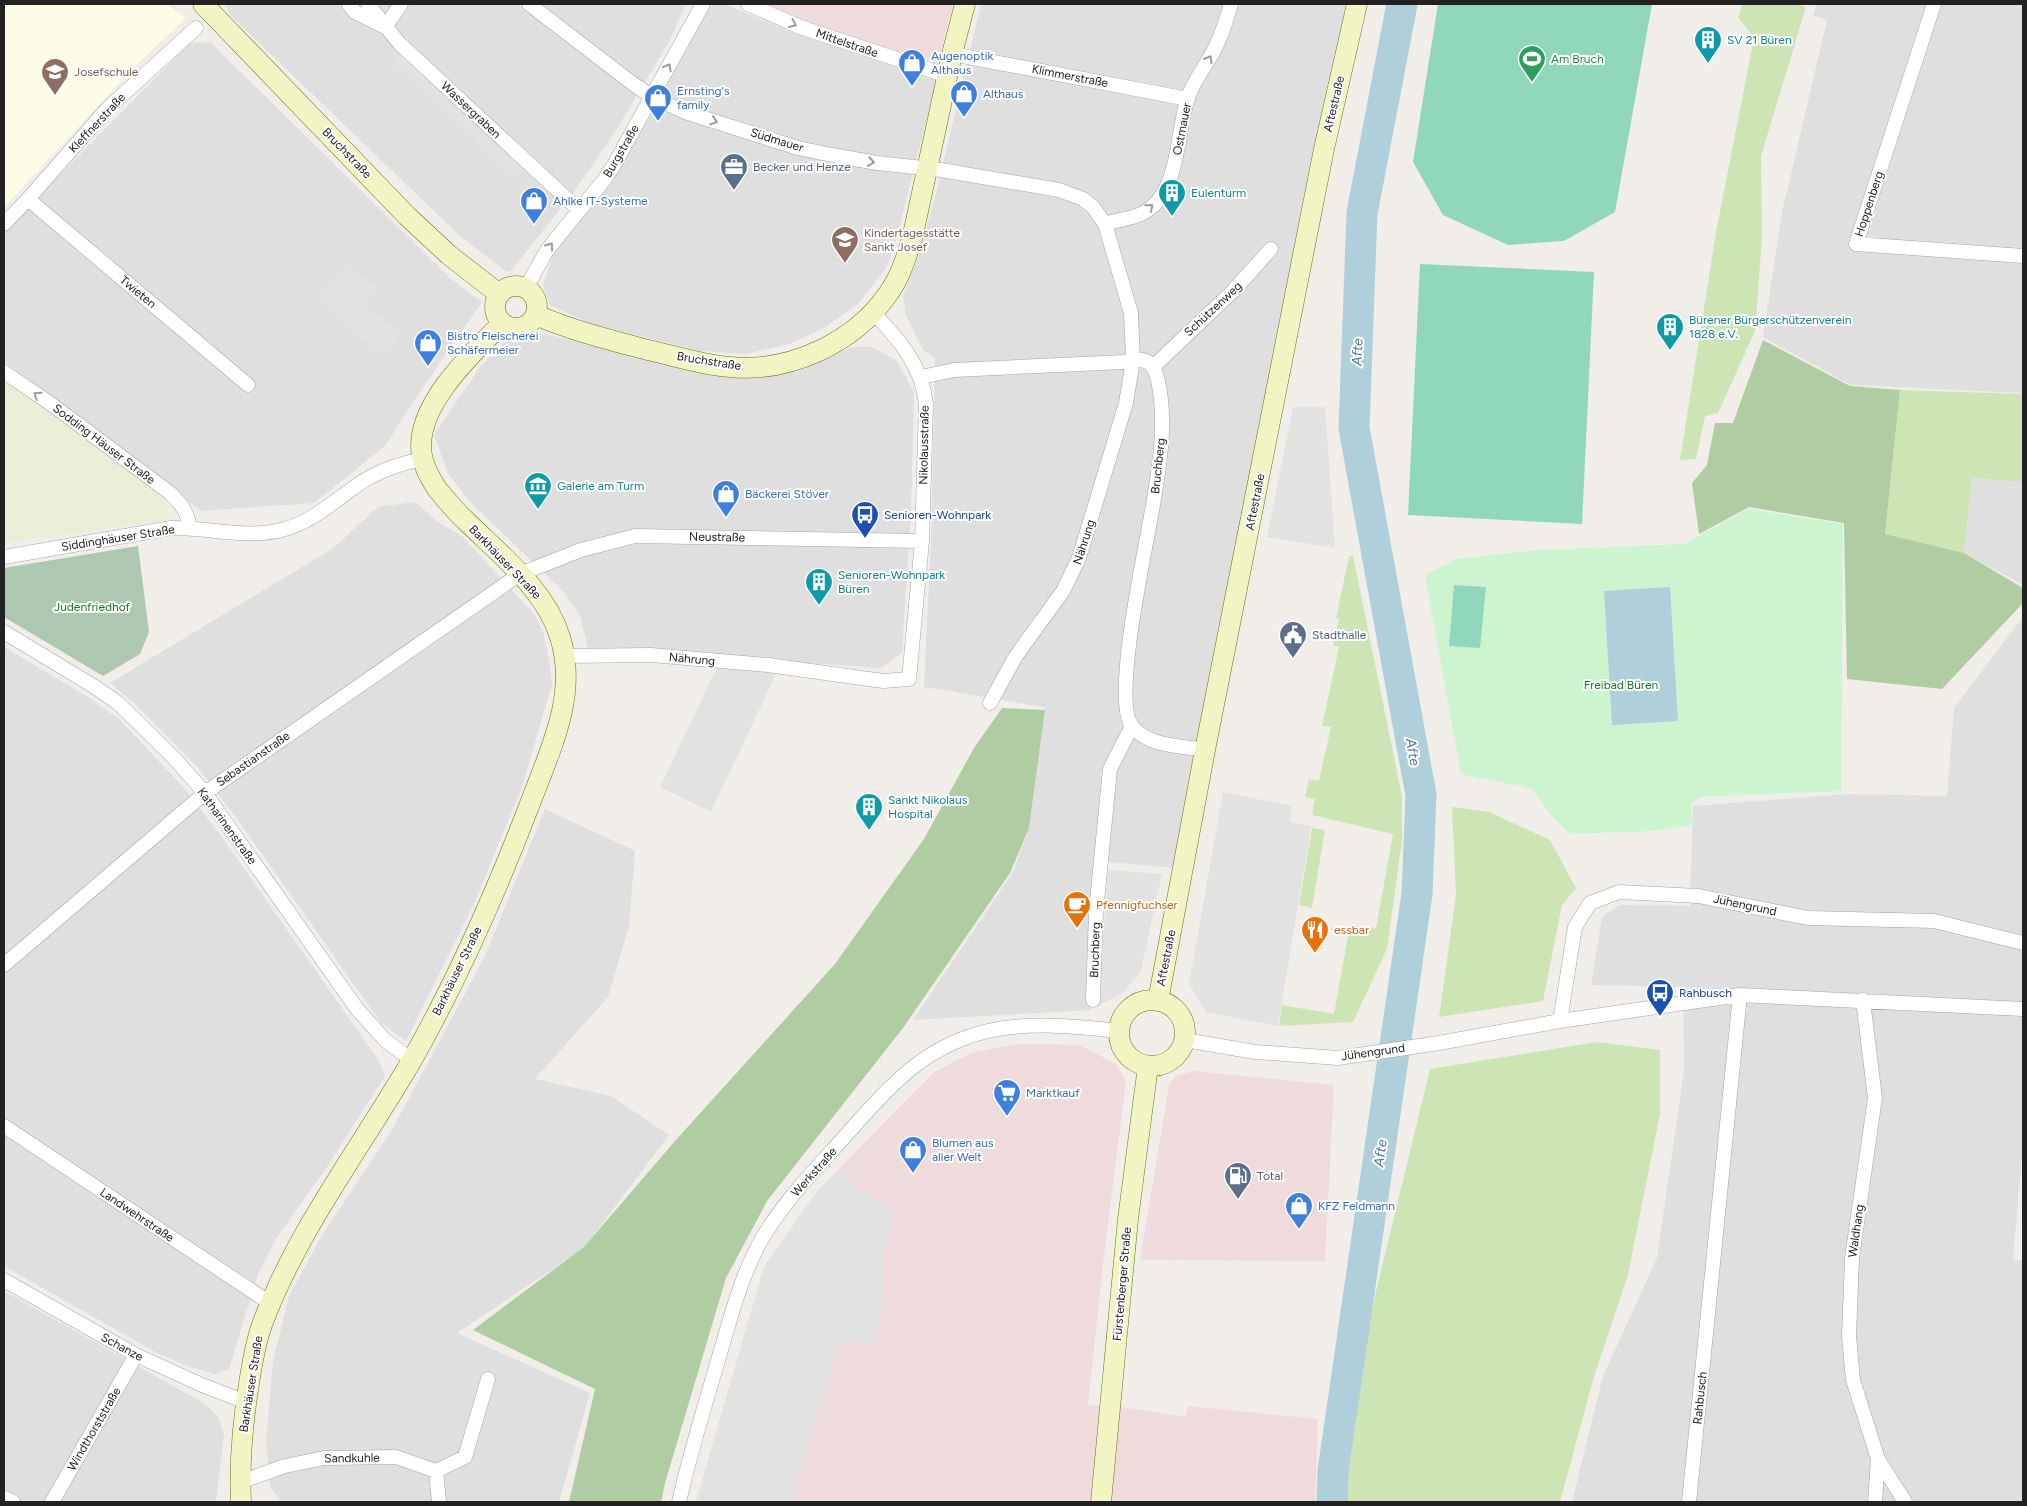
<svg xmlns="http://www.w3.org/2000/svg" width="2027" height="1506" viewBox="0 0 2027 1506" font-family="Figtree,sans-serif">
<rect width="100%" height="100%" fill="#f1eee9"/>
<!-- residential -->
<path fill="#dfdfdf" d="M224 4H686L669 42 615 132 573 193 510 272 504 270 460 236 232 17Z
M712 4H724L791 32 937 79 894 248 886 268 858 304 824 328 789 344 746 354 699 351 588 323 550 305 543 286 553 255 606 186 652 110Z
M981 4H1352L1173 868 1098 861 1091 1010 913 1020 1013 872 1029 828 1045 710 1044 707 924 687 931 541 935 358 923 350 906 315 903 296 919 256 938 185Z
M1817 4H2023V393L1851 385 1763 337 1782 212 1827 20 1813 15Z
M210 42 450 278 482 302 419 393 385 446 314 503 201 511 4 361V231L190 43Z
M537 334 550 335 694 371 743 378 795 372 852 347H872L896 360 914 391 911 510 902 653 880 668 652 652H589L580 616 564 592 471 503 448 474 434 435 480 367 510 336Z
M1972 478 2023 482V585L1964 553Z
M415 502 438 522 463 537 534 614 543 632 550 664 552 685 521 790 473 906 406 1041 381 1023 240 823 200 770 136 705 110 683 332 549 378 507Z
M2023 617V1143L2013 1260H2023V1502H1572L1603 1376 1657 1258 1684 1070 1683 987 1591 985 1602 917 1620 905 1690 906 1693 806 1849 794 1947 796 1954 708Z
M4 647 88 697 120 720 185 789 222 837 379 1061 385 1076 327 1167 275 1240 258 1274 229 1369 215 1374 187 1366 157 1353 4 1266Z
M545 809 635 851 629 926 608 997 535 1079 611 1096 669 1135 584 1248 457 1333 590 1393 559 1502H281L270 1487 266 1441 273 1362 289 1296 321 1237 393 1128 484 958Z
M4 1291 207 1405 218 1417 224 1434 216 1502H4Z"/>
<!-- commercial -->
<path fill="#efdbdb" d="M764 4H953L937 66 804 22Z
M1017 1044 1079 1045 1116 1064 1126 1081 1103 1264 1088 1405 1128 1408 1185 1417 1188 1406 1318 1419 1315 1502H696L764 1267 818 1190 933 1073 971 1053Z
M1193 1071 1334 1085 1325 1261 1140 1260 1169 1085 1175 1076Z"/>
<!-- education -->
<path fill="#fcfce7" d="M4 4H166L186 18 135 66 4 207Z"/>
<!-- farmland -->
<path fill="#ecedd7" d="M4 380 138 473 165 501 170 519 4 543Z"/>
<!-- grass -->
<path fill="#cde5b5" d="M1743 4H1796L1806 7 1761 156 1762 238 1755 331 1718 413 1705 416 1696 459 1680 460 1716 232 1754 38 1738 17Z
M1900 390 2023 394V482L1972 478 1964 553 1885 534Z
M1349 556H1353L1402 796V840L1387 949 1353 1022 1279 1026 1282 1005 1334 1014 1350 925 1376 928 1393 834 1312 815 1315 799 1305 797 1309 779 1319 781 1331 727 1322 726 1339 647 1333 645 1339 619 1336 618Z
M1452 807 1489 812 1550 840 1576 888 1562 905 1543 1001 1439 1017 1456 895Z
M1312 828 1325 830 1312 908 1299 905Z
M1597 1042 1660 1050V1114L1628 1275 1595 1373 1560 1502H1344L1358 1366 1430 1069Z"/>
<!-- forest -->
<path fill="#afcca2" d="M1763 340 1850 386 1900 390 1885 534 1964 553 2023 588V603L1942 689 1847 679 1844 523 1749 507 1699 534 1692 483 1707 465 1715 423H1733Z
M1002 708 1045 710 1029 828 1010 873 903 1028 767 1201 726 1278 665 1483 661 1502H569L595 1389 473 1330 584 1247 675 1141 835 964 924 839 974 748Z"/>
<!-- cemetery -->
<path fill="#adc7b0" d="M138 546 149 632 140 654 103 676 4 617V568Z"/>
<!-- park -->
<path fill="#ccf5cf" d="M1748 509 1843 524 1841 791 1701 797 1691 804 1692 825 1653 831 1570 834 1548 812 1532 789 1461 774 1425 575 1456 559 1537 550 1685 544Z"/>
<!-- pitch -->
<path fill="#90d7bb" d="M1438 4H1652L1615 212 1564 241 1508 245 1443 215 1413 162Z
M1420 264 1594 272 1582 524 1408 515Z
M1454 585 1486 587 1480 648 1449 646Z"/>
<!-- parking -->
<path fill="#e2e2e2" d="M404 51 526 166 515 178 393 63Z
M348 264 379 289 365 306 402 333 386 357 339 320 317 298Z
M1293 407H1325L1335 548 1267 537Z
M718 665 774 671 775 676 711 812 660 787Z
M1223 792 1292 806 1290 822 1311 826 1278 1026 1206 1012 1189 984Z
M1108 870 1162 874 1141 970 1123 993 1098 1006Z
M839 1169 868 1196 896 1211 883 1258V1303L873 1343 840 1341 790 1502H696L764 1267 818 1190Z"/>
<!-- water -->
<path fill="#afd0da" d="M1670 587 1678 721 1612 725 1604 591Z"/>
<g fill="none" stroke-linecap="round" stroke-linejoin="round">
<!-- river -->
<path stroke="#afd0da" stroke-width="31" d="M1332 1502 1333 1471 1417 894 1421 795 1354 428 1362 213 1402 4"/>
<defs>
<path id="street" d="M349 4 355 12 385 27 401 4
M368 4 399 43 579 210
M529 4 632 83 652 97 685 112 798 148 832 155 877 163 941 170 1059 190 1083 199 1093 207 1105 224 1131 313 1133 360 1126 403 1079 558 1063 591 1016 656 990 703
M748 4 800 27 948 76
M1934 4 1856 244 2023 256
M952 54 1188 99
M28 199 248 385
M4 224 28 199 107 109 196 28
M1105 224C1116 220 1130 219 1141 214 1181 195 1176 132 1188 97 1194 81 1204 68 1212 54 1221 38 1226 21 1231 4
M526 288 547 250 604 180 614 165 703 4
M1153 367 1233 291 1271 249
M4 372 51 404 170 493C182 505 187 511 190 528
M921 377 954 370 1124 362 1142 360C1154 362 1157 375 1159 386 1166 423 1160 462 1154 499 1148 539 1111 699 1132 726 1148 747 1182 746 1205 750
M4 557 171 528C209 527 248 540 285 529 312 522 334 501 356 486 377 471 398 464 423 459
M4 632 95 687 118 703 175 759 205 793 357 1009 386 1041 412 1060
M565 656 651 655 768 665 883 681 909 679 922 541 926 404C922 365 899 340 873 312
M4 965 205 793 520 574 581 550 635 536 922 541
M1093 1000 1096 911 1110 769 1132 726
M1863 1000 1875 1098 1852 1258 1849 1336 1853 1380 1878 1459 1875 1502
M1560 1021 1575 927 1590 903 1619 892 1698 896 1808 918 1934 921 2023 943
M1185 1040 1255 1052 1338 1058 1439 1043 1560 1021 1740 995 2023 1009
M4 1126 270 1303
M4 1280 136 1355 202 1385 246 1402
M1878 1459 1905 1502
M436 1471 439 1502
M240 1482 285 1466 324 1458 396 1457 436 1471 465 1457 488 1379
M4 1498 13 1502
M52 1502 136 1355
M679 1502C690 1453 705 1405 719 1357 730 1320 740 1280 758 1246 782 1201 821 1164 855 1125 894 1081 928 1045 988 1031 1031 1021 1077 1027 1120 1031
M1689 1502 1740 995"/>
<path id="secondary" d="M203 4 407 216 449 255 499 294
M495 307a21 21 0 1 1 42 0a21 21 0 1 1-42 0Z
M536 315C573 331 610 340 648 350 675 356 702 365 730 367 789 373 854 343 888 294 900 278 906 258 912 239L952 54 965 4
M1119 1033a33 33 0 1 1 66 0a33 33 0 1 1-66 0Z
M1158 1001 1205 750 1324 149 1357 4
M241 1502C239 1461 243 1419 250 1377 253 1359 256 1340 263 1322 298 1229 362 1146 412 1060 459 977 497 890 531 801 551 748 578 694 560 637 545 588 498 553 464 519 454 510 446 499 437 489 429 476 421 462 421 446 421 400 472 354 502 323
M1101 1502 1128 1219 1148 1066"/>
</defs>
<!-- street casing -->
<use href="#street" stroke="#a3a3a3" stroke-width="15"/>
<!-- secondary casing -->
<use href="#secondary" stroke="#687110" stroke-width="21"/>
<!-- street -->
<use href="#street" stroke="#fff" stroke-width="14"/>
<!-- secondary -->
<use href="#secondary" stroke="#f2f4c4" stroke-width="20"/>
</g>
<!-- one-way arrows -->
<defs><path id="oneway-chevron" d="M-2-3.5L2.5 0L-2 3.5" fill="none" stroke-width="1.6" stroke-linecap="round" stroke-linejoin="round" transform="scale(1.25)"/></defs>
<g stroke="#9c9c9c">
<use href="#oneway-chevron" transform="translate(793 24) rotate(24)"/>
<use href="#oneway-chevron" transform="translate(1209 59) rotate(-60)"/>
<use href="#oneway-chevron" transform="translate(668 67) rotate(-61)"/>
<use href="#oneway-chevron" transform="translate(714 121) rotate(18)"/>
<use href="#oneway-chevron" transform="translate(871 162) rotate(9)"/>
<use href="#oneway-chevron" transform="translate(1150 207) rotate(-40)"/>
<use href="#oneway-chevron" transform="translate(550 246) rotate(-54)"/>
<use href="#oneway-chevron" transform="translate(37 395) rotate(-146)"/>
</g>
<!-- icons -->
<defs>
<symbol id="building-pin" viewBox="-11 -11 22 30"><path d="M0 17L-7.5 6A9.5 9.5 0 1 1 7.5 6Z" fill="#0f9aa8" stroke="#fff"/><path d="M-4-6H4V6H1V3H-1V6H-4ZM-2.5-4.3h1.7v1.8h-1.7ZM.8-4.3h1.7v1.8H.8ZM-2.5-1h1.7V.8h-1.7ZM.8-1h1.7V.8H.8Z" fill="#fff"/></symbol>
<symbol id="stadium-pin" viewBox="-11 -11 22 30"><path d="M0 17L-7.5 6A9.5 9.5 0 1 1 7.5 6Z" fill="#2e9e5b" stroke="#fff"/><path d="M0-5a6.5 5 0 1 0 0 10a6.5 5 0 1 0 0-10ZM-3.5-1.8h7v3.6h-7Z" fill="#fff"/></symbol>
<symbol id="shop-pin" viewBox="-11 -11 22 30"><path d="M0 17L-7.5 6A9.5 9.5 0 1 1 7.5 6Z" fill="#3f7fe0" stroke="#fff"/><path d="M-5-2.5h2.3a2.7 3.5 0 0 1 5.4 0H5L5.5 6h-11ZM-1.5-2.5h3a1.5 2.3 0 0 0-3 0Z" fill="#fff"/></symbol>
<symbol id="school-pin" viewBox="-11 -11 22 30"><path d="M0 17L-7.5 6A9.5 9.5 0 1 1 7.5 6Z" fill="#8d6e63" stroke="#fff"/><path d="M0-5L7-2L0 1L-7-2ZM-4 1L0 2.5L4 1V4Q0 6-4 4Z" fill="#fff"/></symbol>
<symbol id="office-pin" viewBox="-11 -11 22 30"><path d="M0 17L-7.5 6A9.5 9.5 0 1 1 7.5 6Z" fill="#5c6f8a" stroke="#fff"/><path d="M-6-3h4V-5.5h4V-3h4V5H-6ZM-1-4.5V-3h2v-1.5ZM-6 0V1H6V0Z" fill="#fff"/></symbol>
<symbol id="museum-pin" viewBox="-11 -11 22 30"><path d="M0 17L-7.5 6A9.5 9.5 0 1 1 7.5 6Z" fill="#0f9aa8" stroke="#fff"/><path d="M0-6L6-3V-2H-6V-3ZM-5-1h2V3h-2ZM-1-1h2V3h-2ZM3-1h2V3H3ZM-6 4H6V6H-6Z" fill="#fff"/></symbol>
<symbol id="bus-pin" viewBox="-11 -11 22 30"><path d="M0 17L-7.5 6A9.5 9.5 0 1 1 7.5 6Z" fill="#1a4fb4" stroke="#fff"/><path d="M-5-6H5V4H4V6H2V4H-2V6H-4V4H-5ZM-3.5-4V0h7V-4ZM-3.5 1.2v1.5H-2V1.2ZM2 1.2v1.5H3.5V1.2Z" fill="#fff"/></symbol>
<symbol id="civic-pin" viewBox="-11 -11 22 30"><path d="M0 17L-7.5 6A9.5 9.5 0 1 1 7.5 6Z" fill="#5c6f8a" stroke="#fff"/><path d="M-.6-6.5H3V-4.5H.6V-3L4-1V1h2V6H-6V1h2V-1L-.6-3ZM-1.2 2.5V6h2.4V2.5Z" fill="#fff"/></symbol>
<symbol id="cafe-pin" viewBox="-11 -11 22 30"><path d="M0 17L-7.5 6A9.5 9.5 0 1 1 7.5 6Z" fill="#e8710a" stroke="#fff"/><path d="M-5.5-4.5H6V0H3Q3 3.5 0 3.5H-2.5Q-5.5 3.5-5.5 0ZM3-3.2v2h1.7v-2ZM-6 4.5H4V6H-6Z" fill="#fff"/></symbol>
<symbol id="restaurant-pin" viewBox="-11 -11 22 30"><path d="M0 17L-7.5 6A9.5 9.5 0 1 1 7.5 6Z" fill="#e8710a" stroke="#fff"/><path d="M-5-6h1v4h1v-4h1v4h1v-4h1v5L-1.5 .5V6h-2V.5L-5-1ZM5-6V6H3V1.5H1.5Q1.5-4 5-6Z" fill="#fff"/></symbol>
<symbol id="supermarket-pin" viewBox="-11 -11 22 30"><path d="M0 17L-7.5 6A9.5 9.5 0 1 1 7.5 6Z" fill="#3f7fe0" stroke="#fff"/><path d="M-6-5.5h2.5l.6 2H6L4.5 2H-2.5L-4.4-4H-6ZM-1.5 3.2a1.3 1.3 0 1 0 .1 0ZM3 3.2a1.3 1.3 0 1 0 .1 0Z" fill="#fff"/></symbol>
<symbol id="fuel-pin" viewBox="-11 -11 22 30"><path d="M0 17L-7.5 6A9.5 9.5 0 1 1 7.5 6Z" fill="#5c6f8a" stroke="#fff"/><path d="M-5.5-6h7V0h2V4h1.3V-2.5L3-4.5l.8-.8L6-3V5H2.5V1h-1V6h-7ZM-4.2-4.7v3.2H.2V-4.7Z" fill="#fff"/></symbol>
</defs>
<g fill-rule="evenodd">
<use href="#building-pin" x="1692" y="24" width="32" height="43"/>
<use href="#stadium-pin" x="1516" y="43" width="32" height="43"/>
<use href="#shop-pin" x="896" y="47" width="32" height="43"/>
<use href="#school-pin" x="39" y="56" width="32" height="43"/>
<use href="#shop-pin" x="948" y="78" width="32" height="43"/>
<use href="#shop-pin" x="642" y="82" width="32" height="43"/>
<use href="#office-pin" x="718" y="151" width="32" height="43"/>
<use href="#building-pin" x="1156" y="177" width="32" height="43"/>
<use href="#shop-pin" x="518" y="185" width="32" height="43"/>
<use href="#school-pin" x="829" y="224" width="32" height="43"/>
<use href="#building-pin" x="1654" y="311" width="32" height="43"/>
<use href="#shop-pin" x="412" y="327" width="32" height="43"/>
<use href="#museum-pin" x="522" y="470" width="32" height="43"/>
<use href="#shop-pin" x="710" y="478" width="32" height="43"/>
<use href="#bus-pin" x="849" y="499" width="32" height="43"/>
<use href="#building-pin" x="803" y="566" width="32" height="43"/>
<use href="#civic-pin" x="1277" y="619" width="32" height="43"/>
<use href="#building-pin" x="853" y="791" width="32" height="43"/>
<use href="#cafe-pin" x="1061" y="889" width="32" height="43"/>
<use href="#restaurant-pin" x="1299" y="914" width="32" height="43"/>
<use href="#bus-pin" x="1644" y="977" width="32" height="43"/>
<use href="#supermarket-pin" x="991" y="1077" width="32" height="43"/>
<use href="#shop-pin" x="897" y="1134" width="32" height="43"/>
<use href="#fuel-pin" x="1222" y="1160" width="32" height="43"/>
<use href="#shop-pin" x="1283" y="1190" width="32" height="43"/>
</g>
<g text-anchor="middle" stroke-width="4" stroke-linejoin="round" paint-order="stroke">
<!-- culture labels -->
<g font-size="12" fill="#0d838f" stroke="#fff" text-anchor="start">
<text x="1727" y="44">SV 21 Büren</text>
<text x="1191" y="197">Eulenturm</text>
<text x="1689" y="324">Bürener Bürgerschützenverein<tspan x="1689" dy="14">1828 e.V.</tspan></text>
<text x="557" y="490">Galerie am Turm</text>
<text x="838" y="579">Senioren-Wohnpark<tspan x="838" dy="14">Büren</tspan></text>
<text x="888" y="804">Sankt Nikolaus<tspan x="888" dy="14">Hospital</tspan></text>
</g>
<!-- street labels -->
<g font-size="12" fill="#222" stroke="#fff">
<text transform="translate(847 43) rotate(19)" y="4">Mittelstraße</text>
<text transform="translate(1070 76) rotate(11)" y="4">Klimmerstraße</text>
<text transform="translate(1334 104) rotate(-77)" y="4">Aftestraße</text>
<text transform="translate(471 110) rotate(43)" y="4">Wassergraben</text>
<text transform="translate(97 123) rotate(-47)" y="4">Kleffnerstraße</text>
<text transform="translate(1182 129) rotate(-79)" y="4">Ostmauer</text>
<text transform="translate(777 140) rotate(17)" y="4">Südmauer</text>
<text transform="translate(621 151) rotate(-60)" y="4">Burgstraße</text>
<text transform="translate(347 153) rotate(46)" y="4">Bruchstraße</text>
<text transform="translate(1869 204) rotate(-72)" y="4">Hoppenberg</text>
<text transform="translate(138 292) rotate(40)" y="4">Twieten</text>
<text transform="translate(1213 309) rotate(-43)" y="4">Schützenweg</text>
<text transform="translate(709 361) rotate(9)" y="4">Bruchstraße</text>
<text transform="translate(104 444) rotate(37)" y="4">Sodding Häuser Straße</text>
<text transform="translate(924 445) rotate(-89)" y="4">Nikolausstraße</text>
<text transform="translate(1158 466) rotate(-84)" y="4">Bruchberg</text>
<text transform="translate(1255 502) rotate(-79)" y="4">Aftestraße</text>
<text transform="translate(717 537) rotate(1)" y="4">Neustraße</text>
<text transform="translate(118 538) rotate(-9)" y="4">Siddinghäuser Straße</text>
<text transform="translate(1084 542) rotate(-72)" y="4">Nährung</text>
<text transform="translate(505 562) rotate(46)" y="4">Barkhäuser Straße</text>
<text transform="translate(692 659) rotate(5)" y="4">Nährung</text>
<text transform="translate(253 759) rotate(-35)" y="4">Sebastianstraße</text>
<text transform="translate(227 826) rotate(54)" y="4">Katharinenstraße</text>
<text transform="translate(1745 905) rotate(12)" y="4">Jühengrund</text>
<text transform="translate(1095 950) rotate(-88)" y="4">Bruchberg</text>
<text transform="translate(1166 958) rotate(-79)" y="4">Aftestraße</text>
<text transform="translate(457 971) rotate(-64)" y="4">Barkhäuser Straße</text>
<text transform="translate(1373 1052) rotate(-8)" y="4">Jühengrund</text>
<text transform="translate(814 1172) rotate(-48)" y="4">Werkstraße</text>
<text transform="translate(137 1215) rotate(34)" y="4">Landwehrstraße</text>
<text transform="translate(1856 1231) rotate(-82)" y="4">Waldhang</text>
<text transform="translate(1122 1284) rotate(-85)" y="4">Fürstenberger Straße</text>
<text transform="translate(122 1347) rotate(28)" y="4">Schanze</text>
<text transform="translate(251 1384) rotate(-81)" y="4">Barkhäuser Straße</text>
<text transform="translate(1700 1398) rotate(-84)" y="4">Rahbusch</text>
<text transform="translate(94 1429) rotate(-60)" y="4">Windthorststraße</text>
<text transform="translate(352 1458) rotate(-1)" y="4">Sandkuhle</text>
</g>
<!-- shop labels -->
<g font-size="12" fill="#366cbe" stroke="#fff" text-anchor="start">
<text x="931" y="60">Augenoptik<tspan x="931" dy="14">Althaus</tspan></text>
<text x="677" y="95">Ernsting's<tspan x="677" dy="14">family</tspan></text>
<text x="983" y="98">Althaus</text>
<text x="553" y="205">Ahlke IT-Systeme</text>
<text x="447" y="340">Bistro Fleischerei<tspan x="447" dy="14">Schäfermeier</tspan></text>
<text x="745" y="498">Bäckerei Stöver</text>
<text x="1026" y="1097">Marktkauf</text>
<text x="932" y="1147">Blumen aus<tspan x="932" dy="14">aller Welt</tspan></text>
<text x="1318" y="1210">KFZ Feldmann</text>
</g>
<!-- leisure labels -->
<g font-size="12" fill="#27864d" stroke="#fff" text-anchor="start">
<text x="1551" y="63">Am Bruch</text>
</g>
<!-- education labels -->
<g font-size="12" fill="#785e54" stroke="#fff" text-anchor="start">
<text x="74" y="76">Josefschule</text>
<text x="864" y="237">Kindertagesstätte<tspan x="864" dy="14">Sankt Josef</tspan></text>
</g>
<!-- service labels -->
<g font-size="12" fill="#4e5e75" stroke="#fff" text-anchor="start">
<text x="753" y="171">Becker und Henze</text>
<text x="1312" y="639">Stadthalle</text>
<text x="1257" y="1180">Total</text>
</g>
<!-- transit labels -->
<g font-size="12" fill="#164399" stroke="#fff" text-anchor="start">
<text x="884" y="519">Senioren-Wohnpark</text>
<text x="1679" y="997">Rahbusch</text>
</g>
<!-- park labels -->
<g font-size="12" fill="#17781e" stroke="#fff">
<text x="92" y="611">Judenfriedhof</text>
<text x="1621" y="689">Freibad Büren</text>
</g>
<!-- food labels -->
<g font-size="12" fill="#c56008" stroke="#fff" text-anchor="start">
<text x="1096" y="909">Pfennigfuchser</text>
<text x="1334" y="934">essbar</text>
</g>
<!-- water labels -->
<g font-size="14" font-style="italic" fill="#4f769a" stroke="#fff">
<text transform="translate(1357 352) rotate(-88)" y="5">Afte</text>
<text transform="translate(1413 752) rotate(80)" y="5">Afte</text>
<text transform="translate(1380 1153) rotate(-82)" y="5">Afte</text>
</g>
</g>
<!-- border -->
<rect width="2027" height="1506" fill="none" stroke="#222222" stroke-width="10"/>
</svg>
